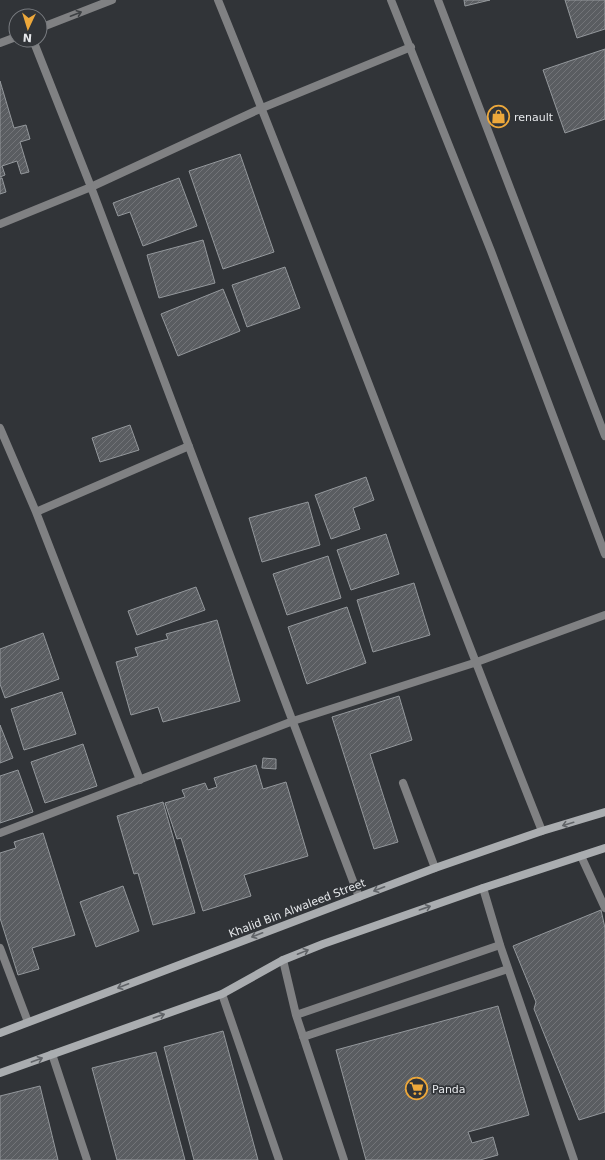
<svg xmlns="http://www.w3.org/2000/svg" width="605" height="1160" viewBox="0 0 605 1160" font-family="'DejaVu Sans',sans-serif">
<defs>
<pattern id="building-hatch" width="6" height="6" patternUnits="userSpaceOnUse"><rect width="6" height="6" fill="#5a5d61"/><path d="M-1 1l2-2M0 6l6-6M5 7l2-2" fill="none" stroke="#727478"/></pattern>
</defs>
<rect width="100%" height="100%" fill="#313438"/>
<!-- building -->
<path fill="url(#building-hatch)" stroke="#94989c" d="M464 0H490L465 6Z
M565 0H605V29L577 38Z
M605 49V119L565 133 543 70Z
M0 81 14 128 26 125 30 139 20 142 29 172 21 174 17 161 2 166 5 175 0 177Z
M240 154 274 252 223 269 189 171Z
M0 178H2L6 192 0 194Z
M179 178 197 226 143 246 130 212 118 216 113 203Z
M203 240 215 283 159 298 147 255Z
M285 267 300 308 247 327 232 285Z
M223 289 240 331 178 356 161 314Z
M130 425 139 450 100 462 92 438Z
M366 477 374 500 353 508 360 529 331 539 315 495Z
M308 502 320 545 262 562 249 518Z
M386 534 399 574 351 590 337 550Z
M328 556 341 598 287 615 273 574Z
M414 583 430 635 373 652 357 600Z
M196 587 205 610 137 635 128 611Z
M347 607 366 663 307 684 288 627Z
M217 620 240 701 163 722 158 707 131 715 116 662 138 656 135 648 168 639 166 634Z
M43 633 59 679 5 698 0 684V649Z
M62 692 76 734 24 750 11 709Z
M399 696 412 740 370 754 398 842 374 849 332 717Z
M0 725 13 758 0 763Z
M83 744 97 786 45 803 31 762Z
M263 758 276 759V769L262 768Z
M256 765 263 789 286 782 308 856 244 875 251 896 203 911 181 838 177 839 165 803 185 797 182 790 205 783 208 790 217 787 214 778Z
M18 770 33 812 0 823V776Z
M163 802 195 913 153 925 138 873 134 874 117 816Z
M43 833 75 935 32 948 39 969 18 975 0 918V853L16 848 14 842Z
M123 886 139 931 96 947 80 902Z
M601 910 605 928V1112L579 1120 534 1009 536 1002 513 946Z
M498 1006 529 1115 468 1132 472 1143 493 1137 498 1155 480 1160H366L336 1050Z
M223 1031 258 1160H194L164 1047Z
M156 1052 185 1160H117L92 1068Z
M40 1086 58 1160H0V1096Z"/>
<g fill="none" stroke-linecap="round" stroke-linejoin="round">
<!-- service -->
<path stroke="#808183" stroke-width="8" d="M403 783 435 868
M581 856 605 908
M283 960 296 1015 344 1160
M222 994 279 1160
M296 1015 500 945
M303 1037 508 969"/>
<!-- minor -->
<path stroke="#808183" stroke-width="8" d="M218 0C330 275 432 555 542 831
M391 0 491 251 605 554
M438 0 605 436
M40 28 112 0
M33 40 91 187 359 897
M0 43 16 37
M0 224 91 187 262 108 411 47
M0 428 36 512 140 780
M36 512 189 446
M0 833 293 721 474 663 605 615
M483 888 500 945 574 1160
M0 948 28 1022
M52 1054 87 1160"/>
<!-- secondary -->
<path stroke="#aaadb0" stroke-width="8" d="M0 1033 435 868 542 831 605 812
M0 1073 222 994 283 960 323 944 483 888 605 848"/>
</g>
<!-- one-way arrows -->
<defs><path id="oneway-shaft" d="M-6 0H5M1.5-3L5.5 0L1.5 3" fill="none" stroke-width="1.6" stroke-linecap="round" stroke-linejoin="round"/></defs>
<use stroke="#3d4043" href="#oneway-shaft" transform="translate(76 14) rotate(-21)"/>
<g stroke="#616468">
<use href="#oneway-shaft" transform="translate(568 824) rotate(163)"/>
<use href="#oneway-shaft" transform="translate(379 889) rotate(159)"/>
<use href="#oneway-shaft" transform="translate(425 908) rotate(-19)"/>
<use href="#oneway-shaft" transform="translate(257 935) rotate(159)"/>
<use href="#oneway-shaft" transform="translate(303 952) rotate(-22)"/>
<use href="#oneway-shaft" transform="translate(123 986) rotate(159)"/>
<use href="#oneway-shaft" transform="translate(159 1016) rotate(-19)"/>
<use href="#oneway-shaft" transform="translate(37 1060) rotate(-20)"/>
</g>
<!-- icons -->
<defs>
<symbol id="shop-ring" viewBox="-11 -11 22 22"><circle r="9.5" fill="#313438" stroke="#eda83b" stroke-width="1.5"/><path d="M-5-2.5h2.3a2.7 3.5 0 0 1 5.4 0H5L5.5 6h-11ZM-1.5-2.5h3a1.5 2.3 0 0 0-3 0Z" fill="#eda83b"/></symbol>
<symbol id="supermarket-ring" viewBox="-11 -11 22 22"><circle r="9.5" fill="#313438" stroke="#eda83b" stroke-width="1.5"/><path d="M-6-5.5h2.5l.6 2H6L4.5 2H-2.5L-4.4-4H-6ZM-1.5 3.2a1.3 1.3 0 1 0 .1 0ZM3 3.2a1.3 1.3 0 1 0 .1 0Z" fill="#eda83b"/></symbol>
</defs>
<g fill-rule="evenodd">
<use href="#shop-ring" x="486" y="104" width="25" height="25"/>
<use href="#supermarket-ring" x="404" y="1076" width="25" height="25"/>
</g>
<g text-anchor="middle" stroke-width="3.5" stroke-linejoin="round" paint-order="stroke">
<!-- poi labels -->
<g font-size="11" fill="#e6e8eb" stroke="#313438" text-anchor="start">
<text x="514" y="121">renault</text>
<text x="432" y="1093">Panda</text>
</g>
<!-- street labels -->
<g font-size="11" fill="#e6e8eb" stroke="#313438">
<text transform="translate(297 908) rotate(-21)" y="4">Khalid Bin Alwaleed Street</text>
</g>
</g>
<!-- north arrow -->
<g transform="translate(28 28) rotate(184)"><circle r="19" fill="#313438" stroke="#797c80"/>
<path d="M0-3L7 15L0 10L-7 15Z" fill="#eda83b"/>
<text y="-6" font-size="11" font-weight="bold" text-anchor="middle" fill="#e6e8eb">N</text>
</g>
</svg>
